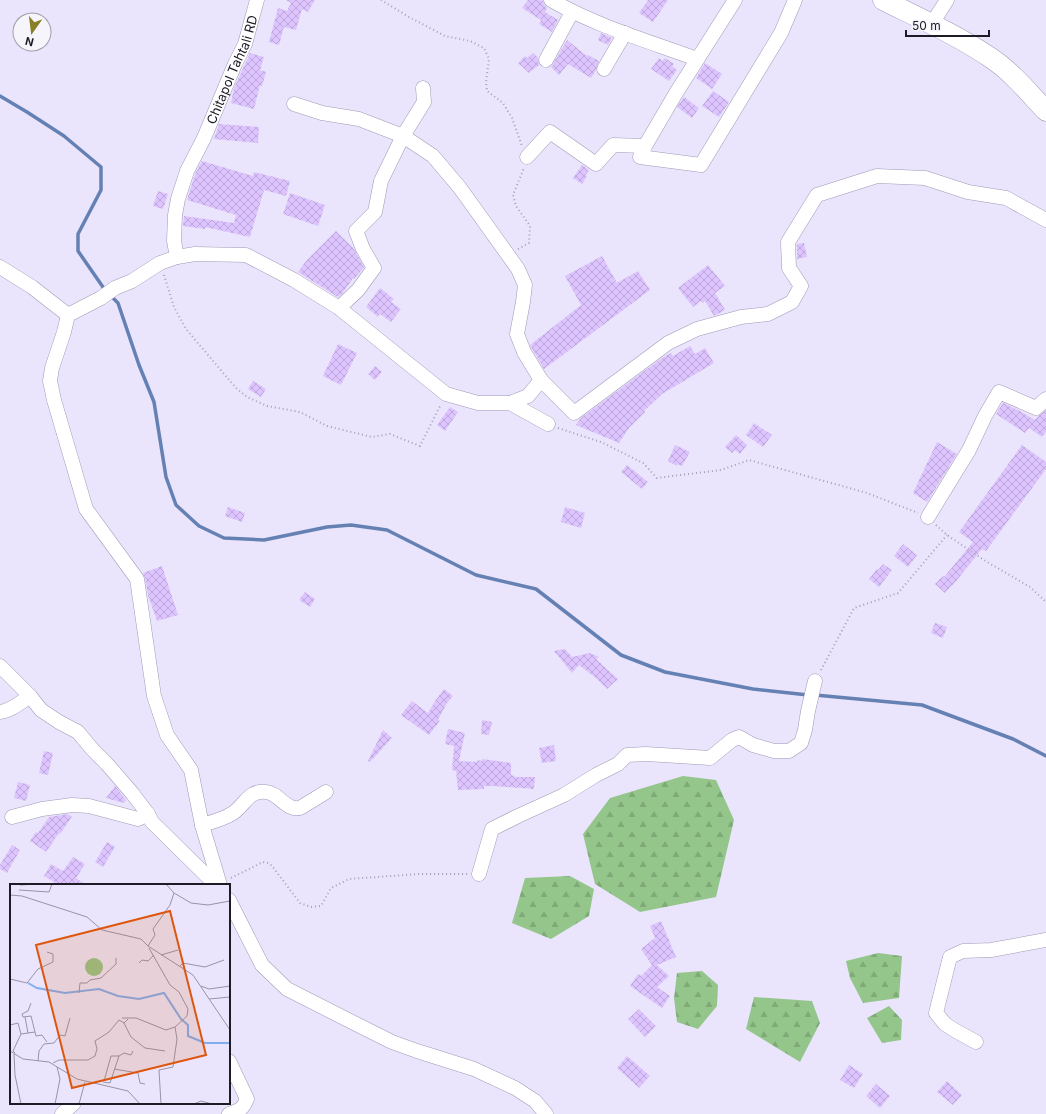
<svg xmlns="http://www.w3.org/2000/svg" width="1046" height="1114" viewBox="0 0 1046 1114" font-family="Inter,sans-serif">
<defs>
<pattern id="forest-firs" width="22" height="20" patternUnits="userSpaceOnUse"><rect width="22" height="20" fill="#94c58a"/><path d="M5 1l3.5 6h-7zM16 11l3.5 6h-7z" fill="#7fa977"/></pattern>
<pattern id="building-cross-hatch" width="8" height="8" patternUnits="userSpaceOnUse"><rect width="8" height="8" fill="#ddc4ff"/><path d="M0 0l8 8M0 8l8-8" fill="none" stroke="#bda8da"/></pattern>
</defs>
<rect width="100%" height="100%" fill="#eae5fd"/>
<!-- forest -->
<path fill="url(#forest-firs)" d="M683 776 716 780 734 820 716 897 640 912 595 884 583 834 610 798Z
M570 876 594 889 589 916 551 939 512 923 525 878Z
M878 953 902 956 899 998 863 1003 850 978 846 961Z
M702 971 718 985 717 1006 698 1029 677 1022 674 998 677 973Z
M754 997 812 1001 820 1023 800 1062 746 1029Z
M889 1006 902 1020 901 1040 882 1043 867 1018Z"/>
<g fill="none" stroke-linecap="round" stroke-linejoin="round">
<!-- stream -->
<path stroke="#6581b3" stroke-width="3.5" d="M0 96 27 112 64 136 101 167V190L78 234V251L105 290
M111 296 118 303 139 365 154 402 166 477 176 505 199 526 224 538 264 540 327 527 351 525 387 530 476 575 536 589 621 655 665 672 753 689 808 695
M815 695 922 705 1013 739 1046 756"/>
</g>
<!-- building -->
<path fill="url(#building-cross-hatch)" d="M286 0H315L308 12 302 9 296 30 284 27 279 45 269 42 278 8 287 11 291 3Z
M528 0H541L543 1 544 5 547 8 545 12 558 20 552 32 539 24 541 20 522 8Z
M648 0H668L653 22 639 13Z
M601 33 612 38 608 45 598 40Z
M567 40 587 56 588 55 599 61 596 70 591 78 568 64 559 75 551 67 553 64Z
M250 53 264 57 260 70 266 72 262 86 260 85 254 109 231 103 234 88Z
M533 53 538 58 539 65 529 73 518 63 525 56 527 58Z
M659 58 662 61 665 58 674 64 672 66 677 70 669 81 651 69Z
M705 63 722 74 712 89 696 78Z
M713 91 729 102 719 117 702 106Z
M684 97 699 108 692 118 677 107Z
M219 124 259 127 258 143 214 139Z
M202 161 253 176 254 172 290 181 286 196 264 190 250 237 205 227V229L183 226 184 216 234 223 236 215 187 200 195 174Z
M582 165 589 170 585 176H587L582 184 573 178Z
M158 191 168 194 163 209 153 206Z
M290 193 325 205 318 226 283 214Z
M336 231 354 249 364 267 354 279 353 278 342 294 338 297 298 272 306 261Z
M804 243 807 257 797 259V244Z
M602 256 617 283 638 271 650 290 544 369 530 345 581 305 565 276Z
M708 265 725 286 715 293 725 310 714 316 705 301 703 303 701 301 693 307 678 288Z
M380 288 394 299 391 302 401 309 391 322 380 314 378 317 366 307Z
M338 344 357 353 341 385 323 376Z
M690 346 695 354 705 348 714 363 662 394 644 411 645 412 629 428 619 443 576 425 581 418 662 358 671 353 673 356Z
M375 366 382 372 375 380 368 374Z
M253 381 266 389 261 397 248 389Z
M1003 403 1018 410 1035 420 1038 416 1046 410V432L1042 437 1029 428 1025 433 996 414Z
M450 407 458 412 445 431 437 425Z
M754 423 772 435 763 447 746 435Z
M736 435 747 445 740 454 735 450 732 453 725 447Z
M937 442 957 454 927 502 913 493Z
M675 445 690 452 682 466 678 464 677 466 668 461Z
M1022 445 1046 462V469L986 551 982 549 957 580 945 593 935 584 943 576 944 577 973 542 959 532Z
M627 465 648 482 642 489 621 472Z
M228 507 245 513 242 522 225 516Z
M565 507 585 513 581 528 561 522Z
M903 544 917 555 908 567 894 556Z
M883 564 892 570 879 587 869 579 877 569 878 570Z
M162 566 178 615 157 621 148 595 145 578 143 573Z
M305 592 315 599 310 607 299 600Z
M935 623 947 627 943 638 931 633Z
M565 649 572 657 590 653 599 657 596 659 618 679 607 689 597 679 579 665 572 673 554 651Z
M444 689 453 696 447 703 438 720 440 721 429 735 401 715 412 701 428 713 435 701Z
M482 720 492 722 489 735 481 734Z
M448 729 465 733 459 761 477 762V760L482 761V759L511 763V775L516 777H535L534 789 494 786H484V789L458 790 456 771 452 770 454 746 445 744Z
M383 730 392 738 370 762 368 761Z
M554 745 556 761 542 763 539 748Z
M44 751 53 753 48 775 39 773Z
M18 782 30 785 26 801 14 798Z
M115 786 126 800 124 803 106 798Z
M68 814 72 817 60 834 59 833 46 852 30 841 36 832 38 833 49 817Z
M107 842 115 847 103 867 95 862Z
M12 845 20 850 7 873 0 869V865Z
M73 857 85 864 76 878 86 885H59L44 876 51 864 63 871Z
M661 921 676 957 657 965 669 976 657 987 670 996 662 1008 630 986 638 974 641 976 652 965 641 949 655 938 650 926Z
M639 1009 656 1026 645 1037 628 1019Z
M627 1056 650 1076 639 1088 617 1068Z
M849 1065 863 1074 854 1088 840 1080Z
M947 1081 962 1095 953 1105 937 1092Z
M876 1084 890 1096 880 1108 866 1096Z"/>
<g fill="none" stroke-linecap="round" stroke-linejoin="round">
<defs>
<g id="minor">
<path d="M551 0C596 26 648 41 697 59"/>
<path d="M931 25 947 0"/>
<path d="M546 60 572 12"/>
<path d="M604 69 625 33"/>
<path d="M294 104 322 113 359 119 403 136 433 156 460 188 518 269 525 285 523 302 517 334 524 352 541 380"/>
<path d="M645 146 676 93 735 0"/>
<path d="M527 157 550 132 596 164 613 145 645 146 640 157 701 165 781 33 795 0"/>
<path d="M177 257 195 254 246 255 294 280 339 308 446 394 478 403H510L548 424"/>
<path d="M0 267 32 287 68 315"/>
<path d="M339 308 358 290 374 268 363 249 356 231 375 212 381 181 403 136 424 102 423 88"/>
<path d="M510 403 528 396 541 380 574 413 668 343 697 329 741 317 768 314 792 302 801 286 789 268 788 242 817 195 877 176 925 178 968 192 1006 198 1046 220"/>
<path d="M928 517 969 450 985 416 999 392 1036 408 1046 399"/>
<path d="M0 666 30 696 41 710 59 722 78 732 92 749 107 764 132 793 148 814 152 822 216 885"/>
<path d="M0 712C11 711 21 702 30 696"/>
<path d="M12 817 42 809 72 805 89 806 138 819 148 814"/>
<path d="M202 825C212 822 224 819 233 813 245 805 248 790 266 792 279 793 286 811 300 808L326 792"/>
<path d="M479 874 492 829 518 816 564 795 596 775 618 764 627 755 646 754 710 758 732 740 739 737 753 745 774 751H789L801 743 805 730 808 711 815 681"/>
<path id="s1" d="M220 885 202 825 191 770 167 735 154 696 137 579 86 509 54 400 50 381 52 368 64 332 68 315 101 298 115 288 132 281 160 263 177 257 174 241 175 215 178 199 187 171 204 138 235 64 245 44 257 0"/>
<path d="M229 900 262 965 287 989 358 1025 392 1042 417 1051 474 1069 515 1088 535 1101 546 1114"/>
<path d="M976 1042 956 1031 945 1024 936 1013 950 957 963 951 991 950 1046 940"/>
<path d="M229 1061 247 1099C243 1109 240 1110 229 1114"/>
<path d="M62 1114 74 1103"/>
</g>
<path id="highway" d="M883 0C919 18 957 35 991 58 1012 72 1029 93 1046 111"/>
</defs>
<!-- minor casing -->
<use href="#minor" stroke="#a099b5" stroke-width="15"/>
<!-- highway casing -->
<use href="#highway" stroke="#a099b5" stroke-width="21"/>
<!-- path -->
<path stroke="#a4a0b4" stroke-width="2" stroke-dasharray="1 3" stroke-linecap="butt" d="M381 0 409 17 445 36 470 41 484 48 489 59 486 82 487 91 503 103 512 118 522 146
M518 249 529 243 530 226 516 206 513 195 524 168
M164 275 174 307 186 329 236 388 247 397 267 406 300 412 327 426 372 437 390 434 420 446 441 404
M558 428 601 442 643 463 657 478 721 470 749 460 867 493 918 513
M936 525 947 535 984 560 1030 587 1046 602
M821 670 854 608 898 593 947 535
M231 878 263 862 268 863 272 866 300 903 311 907 321 906 331 888 349 879 419 874H468"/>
<!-- minor -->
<use href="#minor" stroke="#fff" stroke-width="14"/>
<!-- highway -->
<use href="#highway" stroke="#fff" stroke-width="20"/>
</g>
<g text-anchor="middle" stroke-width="3" stroke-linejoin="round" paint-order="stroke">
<!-- street labels -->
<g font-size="13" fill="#1e1b26" stroke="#f6f5fb">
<text dy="5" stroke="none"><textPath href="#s1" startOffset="932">Chitapol Tahtali RD</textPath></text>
</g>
</g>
<!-- overview -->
<g transform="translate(10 884)">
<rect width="220" height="220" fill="#eae5fd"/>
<path d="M75 83a9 9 0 1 1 18 0a9 9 0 1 1-18 0Z" fill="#94c58a"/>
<path fill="none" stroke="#83adef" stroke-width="2" d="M18 99 27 104 55 109 89 105 108 112 129 115 154 109 171 135 178 141V152L195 159H220"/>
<path fill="none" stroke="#9894a7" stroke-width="1" d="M156 0 164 9 181 19 198 21 220 17M10 1 26 0M9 6 39 8 42 0M0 11 12 12 77 33 92 46 131 55 138 62 183 91 220 146M138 62 145 51 143 45 160 21 164 9M139 64 160 101 169 108 178 125 177 132 165 143 167 155 163 183 149 186 151 220M151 71 168 66M129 79 132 76 138 77 144 71M170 82 173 79 195 83 214 76M0 95 17 99 28 85 43 78V70L37 68M191 102 199 105 220 102M69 109 70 99H77L80 96 91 94 106 80V74M199 115 220 113M21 119 18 127 12 130 13 133 21 132 26 152 32 151 37 158M15 133 18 149M112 134H126L156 146 165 143M114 139 121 153 135 164 155 167M0 141 8 139 11 150M0 167 13 175 39 178 67 195 118 207 130 220M5 169 3 167 11 150 25 148M4 170 5 191 11 220M28 177 29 167 34 160 44 159 50 151 55 152 60 134M43 179 49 176H78L85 172 87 165 85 157 99 148 109 136 114 139 118 135M104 185 128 189 130 199 135 200M94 197 101 172H109L114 169 121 171 123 167M93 198 100 199 109 172M45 220 50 195 47 183M69 220 75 198M184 220 191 217 202 220"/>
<path fill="#de560d" fill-opacity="0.15" stroke="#de560d" stroke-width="2" d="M160 27 196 171 62 204 26 61Z"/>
<rect width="220" height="220" fill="none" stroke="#1e1b26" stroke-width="2"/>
</g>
<!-- north arrow -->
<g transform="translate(32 32) rotate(194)"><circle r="19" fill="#f6f5fb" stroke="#a09ea6"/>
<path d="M0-3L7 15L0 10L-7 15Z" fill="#887f26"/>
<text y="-6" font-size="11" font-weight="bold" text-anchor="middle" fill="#1e1b26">N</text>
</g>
<!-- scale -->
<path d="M906 30v6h83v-6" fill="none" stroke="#1e1b26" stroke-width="2"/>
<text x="912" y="30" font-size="12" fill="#1e1b26" stroke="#f6f5fb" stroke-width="3" paint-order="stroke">50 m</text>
</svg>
